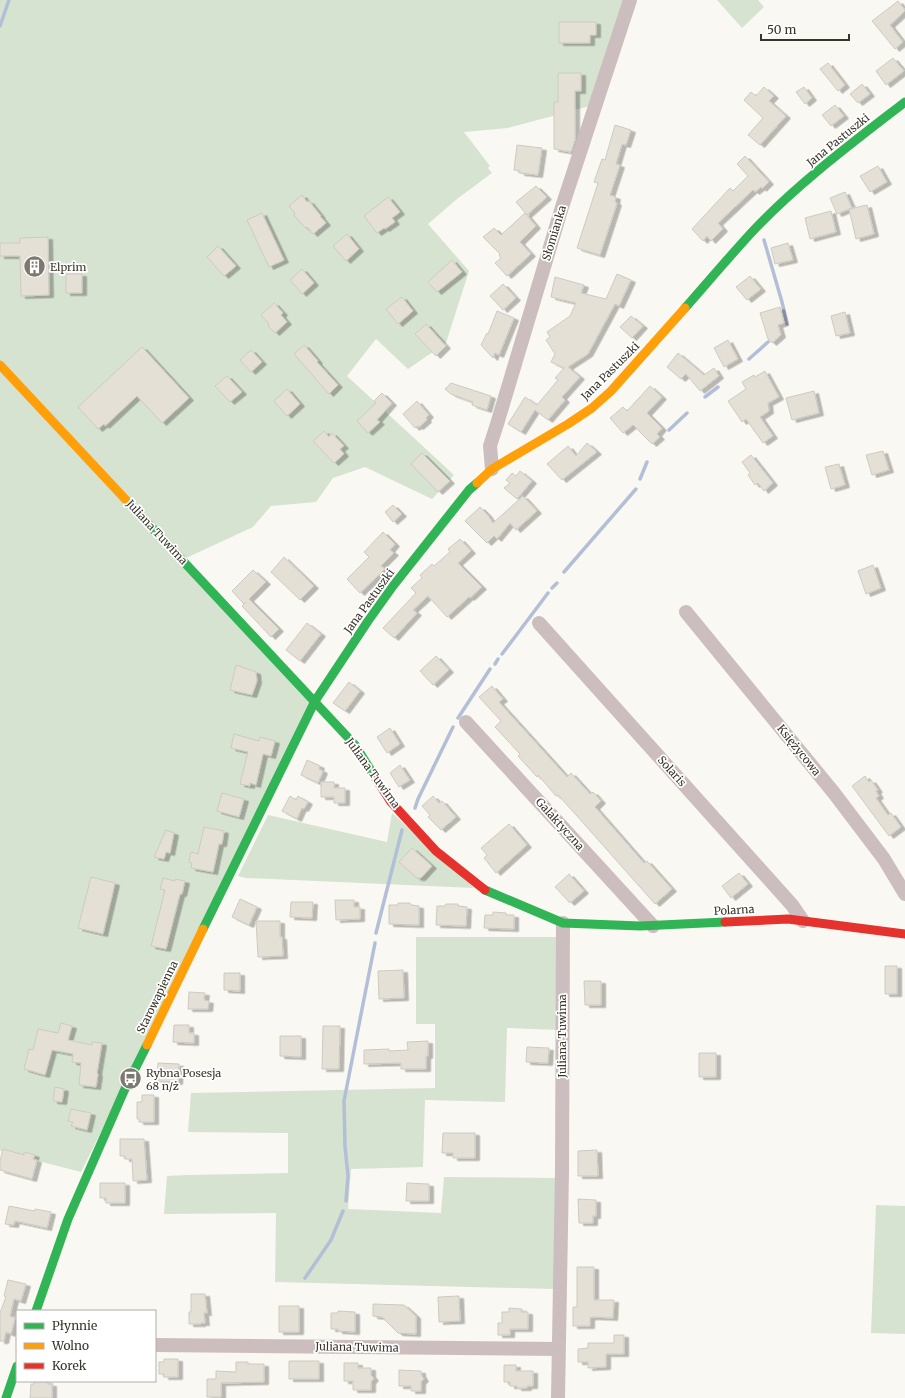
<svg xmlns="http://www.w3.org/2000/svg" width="905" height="1398" viewBox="0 0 905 1398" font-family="Merriweather,serif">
<defs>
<filter id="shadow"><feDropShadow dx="4.5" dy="2.5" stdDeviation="0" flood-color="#0004"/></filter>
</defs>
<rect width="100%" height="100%" fill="#faf8f2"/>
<!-- green -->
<path fill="#d6e3d0" d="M0 0H631L597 104 508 128 464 132 490 166 488 168 492 173 457 199 428 224 469 271 446 343 408 369 376 339 347 376 454 475 432 499 365 467 333 478 316 502 271 506 253 527 186 558 317 698 81 1172 0 1151Z
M717 0H758L764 7 742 28Z
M392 813 474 888 246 878 238 876 268 815 387 842Z
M416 937H556L559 1030 507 1028 505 1102 425 1100 423 1167 351 1169 348 1209 441 1213 444 1177 558 1178 554 1289 275 1282 276 1213 164 1214 167 1176 187 1175 288 1173V1133L188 1132 191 1093 435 1088V1024H416Z
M876 1205 905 1206V1334L871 1333Z"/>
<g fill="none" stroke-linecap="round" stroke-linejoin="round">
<!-- stream -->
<path stroke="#b3bfd6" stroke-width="3.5" d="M0 26 9 0
M764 240 782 302 787 324
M749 359 768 342
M705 397 718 387
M669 430 687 413
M640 479 647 462
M564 572 636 489
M552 588 557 583
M502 654 548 593
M495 664 498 659
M458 718 490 669
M415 808 418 799 453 727
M376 933 402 830
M346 1201 348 1176 345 1146 344 1101 375 943
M305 1278 331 1240 343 1211"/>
</g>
<!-- building -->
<path fill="#e4e0d6" stroke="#cdcac2" filter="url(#shadow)" d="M898 1 905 10V11L890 25 903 42 895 49 872 21Z
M559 22H596V35H590V43H559Z
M893 58 904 71 886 85 876 71Z
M828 63 845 85 838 91 820 69Z
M558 73H581V91H575V140L571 152 554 149V102H558Z
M862 84 870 94 858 103 850 94Z
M764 87 774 96 769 101 786 116 760 145 748 135 763 118 744 100 751 92 756 96Z
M804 87 812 98 805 104 796 92Z
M835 105 844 116 831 126 822 115Z
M615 125 631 130 626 145 622 144 616 164 620 165 610 195 616 197 615 202 617 203 600 255 577 248 598 183 594 182 602 159 605 160Z
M517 145 542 148 538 175 520 173V171L514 170Z
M745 156 769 182 762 189 761 187 755 192 753 190 718 223 723 229 711 241 707 236 703 241 692 229 730 188 733 191 748 176 737 164Z
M878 166 887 182 870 192 860 176Z
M536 186 547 197 527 215 516 202Z
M845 192 852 208 837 214 830 198Z
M302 195 307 202 309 201 321 216H320L326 223 313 234 307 227 305 228 294 215 295 213 289 206Z
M388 197 400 212 392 218 395 222 385 229 384 228 377 233 364 216Z
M867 205 874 234 856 239 849 209Z
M831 211 836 232 810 239 805 218Z
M262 213 284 260 269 267 247 220Z
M525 213 536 226 520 242 531 254 507 276 495 263 501 258 499 255 500 254 483 237 494 228 501 235Z
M347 234 359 249 346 261 333 246Z
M48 237 49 295 21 296 20 256H0V243H20V238Z
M788 243 793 260 775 264 771 248Z
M218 246 236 266 224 276 207 257Z
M452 260 462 272 437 292 428 282Z
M302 269 314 283 302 294 290 280Z
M66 274H82V293H66Z
M617 274 631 280 619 306 615 304 588 354 568 367 580 377 562 397 565 400 548 420 535 410 521 432 508 424 525 397 537 405 558 380 555 378 564 368 551 362 555 354 546 340 550 337 547 332 570 316 576 303 551 297 555 277 584 285 581 293 606 299Z
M750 276 761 289 747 300 736 287Z
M503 284 516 298 503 310 490 296Z
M402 297 413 311 398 324 386 309Z
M274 303 283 313 281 315 287 322 275 333 268 326 269 324 261 315Z
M780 307 784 323 778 325 781 335 772 343 768 339 760 313Z
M497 311 514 318 499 355 495 353 493 358 481 345 487 333 488 334Z
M845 312 850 333 836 336 831 316Z
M631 316 643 326 632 338 620 327Z
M426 324 446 346 436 356 415 334Z
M728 340 738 359 724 367 714 348Z
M304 345 318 361 317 362 338 385 329 394 294 354Z
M142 347 189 398 162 423 137 396 105 426 104 424 98 429 78 407Z
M251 350 262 362 251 372 240 360Z
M678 353 704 375 714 368 719 376 700 391 686 374 681 379 667 367Z
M765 371 779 397 768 403 769 411 760 417 773 436 763 443 746 419 742 422 728 401 746 389 742 382 754 375 755 377Z
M227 376 242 392 230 402 215 386Z
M451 383 491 396 487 410 472 405 473 402 451 394 445 389Z
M650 386 662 397 647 413 662 428 657 434 660 437 652 444 633 425 623 433 610 418 623 407 627 411Z
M287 389 300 404 287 416 274 401Z
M814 391 819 413 792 420 786 398Z
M382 393 392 403 377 420 380 422 368 433 357 421 376 403 374 401Z
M417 401 429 415 426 418 427 420 419 427 417 426 415 428 403 414Z
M324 431 329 437 332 433 344 446 340 449 344 454 334 463 313 441Z
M587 443 597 452 562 480 547 464 568 446 576 456Z
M883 451 889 470 872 475 866 455Z
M422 453 450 481 438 492 411 464Z
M751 455 773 483 764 491 758 483 755 485 748 475 750 473 742 462Z
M839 464 845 485 831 489 825 467Z
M520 471 532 481 517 499 504 488 510 483 506 480 512 473 516 476Z
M523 496 537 511 516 530 510 523 497 539 494 536 487 543 465 521 480 507 487 514 493 523Z
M393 505 402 514 393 522 385 512Z
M383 532 395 544 390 550 394 553 381 566 385 569 360 593 347 579 369 557 364 552Z
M460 539 471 551 458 563 482 587 470 598 469 597 447 617 428 596 413 610 417 613 394 638 383 628 416 593 411 588 422 578 420 575 432 564 434 566 450 552 448 549Z
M284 557 314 586 300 600 271 572Z
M873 565 881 588 866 594 858 571Z
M253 570 266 582 249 599 279 629 271 637 242 606 246 602 244 604 232 591Z
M307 623 321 634 300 661 286 650Z
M436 656 449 670 433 685 420 671Z
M236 665 256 672 257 681 252 695 230 690Z
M349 682 360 691 345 711 333 703Z
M492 686 503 699 499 702 567 777 571 773 590 794 593 792 601 801 595 807 644 863 647 861 672 889 655 904 577 816 558 795 556 796 538 775 537 777 518 756 520 754 495 727 501 721 479 697Z
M390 728 400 744 387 753 377 737Z
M234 734 259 741 260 737 275 741 271 756 263 754 256 785 250 783V786L240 784 248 752 231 748Z
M307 760 320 766 319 769 323 771 318 783 301 775Z
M400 765 410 780 399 787 390 773Z
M865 776 869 782 871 780 878 790 876 791 879 796 876 798 888 815 891 813 901 827 889 836 852 786Z
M321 782H334V788H345V803H334V797H321Z
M222 793 244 799 239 817 217 811Z
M290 796 296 800 298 796 308 802 304 809 302 808 297 819 282 811Z
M433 796 439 803 442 801 456 817 441 830 428 817 430 815 422 806Z
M509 824 527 845 496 873 484 858 487 855 481 848Z
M204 827 224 831 222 844H219L213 872 191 868 192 863 189 862 191 852 198 854Z
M166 830 174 833 170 853 166 852 164 859 154 857Z
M412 848 432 866 421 878H417L399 862Z
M739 873 748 884 731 898 722 886Z
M569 874 584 891 570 903 555 887Z
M91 877 115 883 103 934 78 928Z
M163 878 175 881V879L185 881 182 894H180L166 949 151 946 165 890 160 889Z
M240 899 257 907 249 925 232 917Z
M335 900H354V907H360V919L336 920Z
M291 902H313L312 918 290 917Z
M398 903H410L411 905 419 906V925L389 924V905H398Z
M446 904H458V906L467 907 466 926 436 925 437 906H445Z
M493 912 506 913V915H514V929L484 928 485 915H493Z
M256 921H280V937H282L283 956 258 957Z
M885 966H897V994H885Z
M403 970 404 998 379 999 378 971Z
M224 973H240V991L224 990Z
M584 981H601V1005H585Z
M189 992 205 993 204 1000 209 1001 208 1009H188Z
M61 1023 72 1026 68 1040 92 1045V1042L102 1043 97 1073 98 1074 96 1087 79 1085 81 1063 72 1062 73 1054 52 1050 45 1075 24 1069 29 1049 33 1050 38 1029 58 1033Z
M174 1025H189V1033H194V1043L173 1042Z
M323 1026H340L339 1069H322Z
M280 1036H301V1057L280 1056Z
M428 1041V1056H426V1069H401V1063L364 1064V1050L389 1049V1051L408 1050 407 1042Z
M527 1047 549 1048 548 1063 526 1062Z
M699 1053H716V1077H699Z
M158 1063 179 1064 178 1082 157 1081Z
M55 1087 64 1089 62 1102 53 1101Z
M142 1095H154V1122H139V1119H137V1102H142Z
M71 1109 91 1113 87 1130 71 1126 73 1122 68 1121Z
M443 1133H475V1158H453V1153H442Z
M120 1139H144L147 1180 133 1181 132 1159H125V1156H120Z
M3 1149 24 1155V1152L35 1155 33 1159 37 1160 32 1179 0 1170V1161Z
M597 1150 598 1176H578V1151Z
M100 1183H125V1203H106V1198H100Z
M407 1183 429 1184V1201H406Z
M578 1199 596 1200V1216H593V1223H579Z
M9 1206 35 1211V1209L51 1212 47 1228 15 1221 14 1225 5 1224Z
M577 1267H594V1300H614L613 1318 593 1317 590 1318V1326H573V1307H577Z
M8 1280 26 1284 21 1301 14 1299 10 1316 15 1318 11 1334 6 1332 4 1341H0V1313L6 1297 4 1296Z
M191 1294H205L207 1313H204L205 1323H201V1324H189V1312H191Z
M459 1296 460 1321 439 1322 438 1297Z
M373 1304 404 1305 416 1316V1334L398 1333 382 1317 373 1316Z
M279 1306H299V1332H279Z
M509 1308 522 1309 521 1312H528V1329H510V1335H498V1323H502V1312H509Z
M338 1311 355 1312V1332L338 1331V1329H331V1313H338Z
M614 1335H624V1354H606V1367L588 1368V1362H578V1349L588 1348V1343H614Z
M164 1359H178V1377H164V1374H159V1362H164Z
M289 1361H319V1379H289Z
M236 1362H248V1364H264V1382L221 1383V1397H207V1379H216V1371L236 1372Z
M344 1363H358V1368H371V1375L374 1378 371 1382V1390H353V1381H344Z
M504 1365H516V1371H533V1386H527V1388H517V1386H510V1382H504Z
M399 1370 421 1371V1374L424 1379 421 1382V1391H411V1386H399Z
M34 1381H48V1384H52V1398H30L31 1384H34Z"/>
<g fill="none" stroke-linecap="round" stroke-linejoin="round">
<!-- street -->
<path stroke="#ccbebe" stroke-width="14" d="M492 469 490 446 497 424 562 207 630 0
M686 612 834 793 884 859 905 894
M539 623 792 905 803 921
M466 722 653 926
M155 1345 559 1349
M558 1398 562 1171 563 923"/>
<!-- fast -->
<path stroke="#30b455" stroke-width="9" d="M685 308C707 283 729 257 752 232 797 184 852 143 905 102
M127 501 355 745 375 777
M485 890 563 923 640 926 725 922
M203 929 315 701 368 621 393 586 469 490 477 483
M36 1311 68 1219 124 1091 147 1045
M6 1398 17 1366"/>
<!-- slow -->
<path stroke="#ff9f0a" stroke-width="9" d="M0 365 127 501
M477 483 492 469 568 424 592 408 611 391 685 308
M147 1045 203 929"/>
<!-- jam -->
<path stroke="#e5322d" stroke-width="9" d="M375 777 391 802 436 851 485 890
M725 922 788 919 905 934"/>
</g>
<!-- icons -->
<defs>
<symbol id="building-disc" viewBox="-11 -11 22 22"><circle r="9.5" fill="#7d7970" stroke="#fff"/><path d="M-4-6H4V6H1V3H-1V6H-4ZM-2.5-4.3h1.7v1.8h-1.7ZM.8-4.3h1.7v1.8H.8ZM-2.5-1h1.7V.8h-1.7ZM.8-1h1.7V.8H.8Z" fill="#fff"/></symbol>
<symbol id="bus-disc" viewBox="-11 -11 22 22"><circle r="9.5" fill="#7d7970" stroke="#fff"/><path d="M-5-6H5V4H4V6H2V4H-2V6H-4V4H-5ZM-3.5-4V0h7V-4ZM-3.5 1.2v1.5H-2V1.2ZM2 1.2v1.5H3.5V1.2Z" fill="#fff"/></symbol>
</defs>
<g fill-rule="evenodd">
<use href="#building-disc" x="22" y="254" width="25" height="25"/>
<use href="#bus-disc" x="118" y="1066" width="25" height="25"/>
</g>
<g text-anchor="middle" stroke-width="3.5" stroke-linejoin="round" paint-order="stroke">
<!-- street labels -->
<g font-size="11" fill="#39352a" stroke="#fff">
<text transform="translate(838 140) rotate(-39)" y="4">Jana Pastuszki</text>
<text transform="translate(554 233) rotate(-73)" y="4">Słomianka</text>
<text transform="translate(610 371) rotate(-45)" y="4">Jana Pastuszki</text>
<text transform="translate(157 532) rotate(47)" y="4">Juliana Tuwima</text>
<text transform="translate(369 601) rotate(-54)" y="4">Jana Pastuszki</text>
<text transform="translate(799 750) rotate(51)" y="4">Księżycowa</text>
<text transform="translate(672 771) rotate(48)" y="4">Solaris</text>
<text transform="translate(373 773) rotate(54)" y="4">Juliana Tuwima</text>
<text transform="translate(560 824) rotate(48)" y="4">Galaktyczna</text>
<text transform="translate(734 910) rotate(-3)" y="4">Polarna</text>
<text transform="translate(157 997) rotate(-64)" y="4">Starowapienna</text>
<text transform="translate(562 1036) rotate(-90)" y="4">Juliana Tuwima</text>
<text transform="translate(357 1347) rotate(1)" y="4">Juliana Tuwima</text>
</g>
<!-- poi labels -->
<g font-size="11" fill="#39352a" stroke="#fff" text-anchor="start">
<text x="50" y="271">Elprim</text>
<text x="146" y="1077">Rybna Posesja<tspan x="146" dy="13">68 n/ż</tspan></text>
</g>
</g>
<!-- legend -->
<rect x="16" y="1310" width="140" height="72" fill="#ffffff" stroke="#b0aeaa"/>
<rect x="24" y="1323" width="20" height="6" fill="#30b455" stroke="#b0aeaa"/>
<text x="52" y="1330" font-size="12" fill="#39352a">Płynnie</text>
<rect x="24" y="1343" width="20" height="6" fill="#ff9f0a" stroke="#b0aeaa"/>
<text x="52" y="1350" font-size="12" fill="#39352a">Wolno</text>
<rect x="24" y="1363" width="20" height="6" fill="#e5322d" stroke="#b0aeaa"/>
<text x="52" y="1370" font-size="12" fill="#39352a">Korek</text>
<!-- scale -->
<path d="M761 34v6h88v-6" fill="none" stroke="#39352a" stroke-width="2"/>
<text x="767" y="34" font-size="12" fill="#39352a" stroke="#ffffff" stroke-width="3" paint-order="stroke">50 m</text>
</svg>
